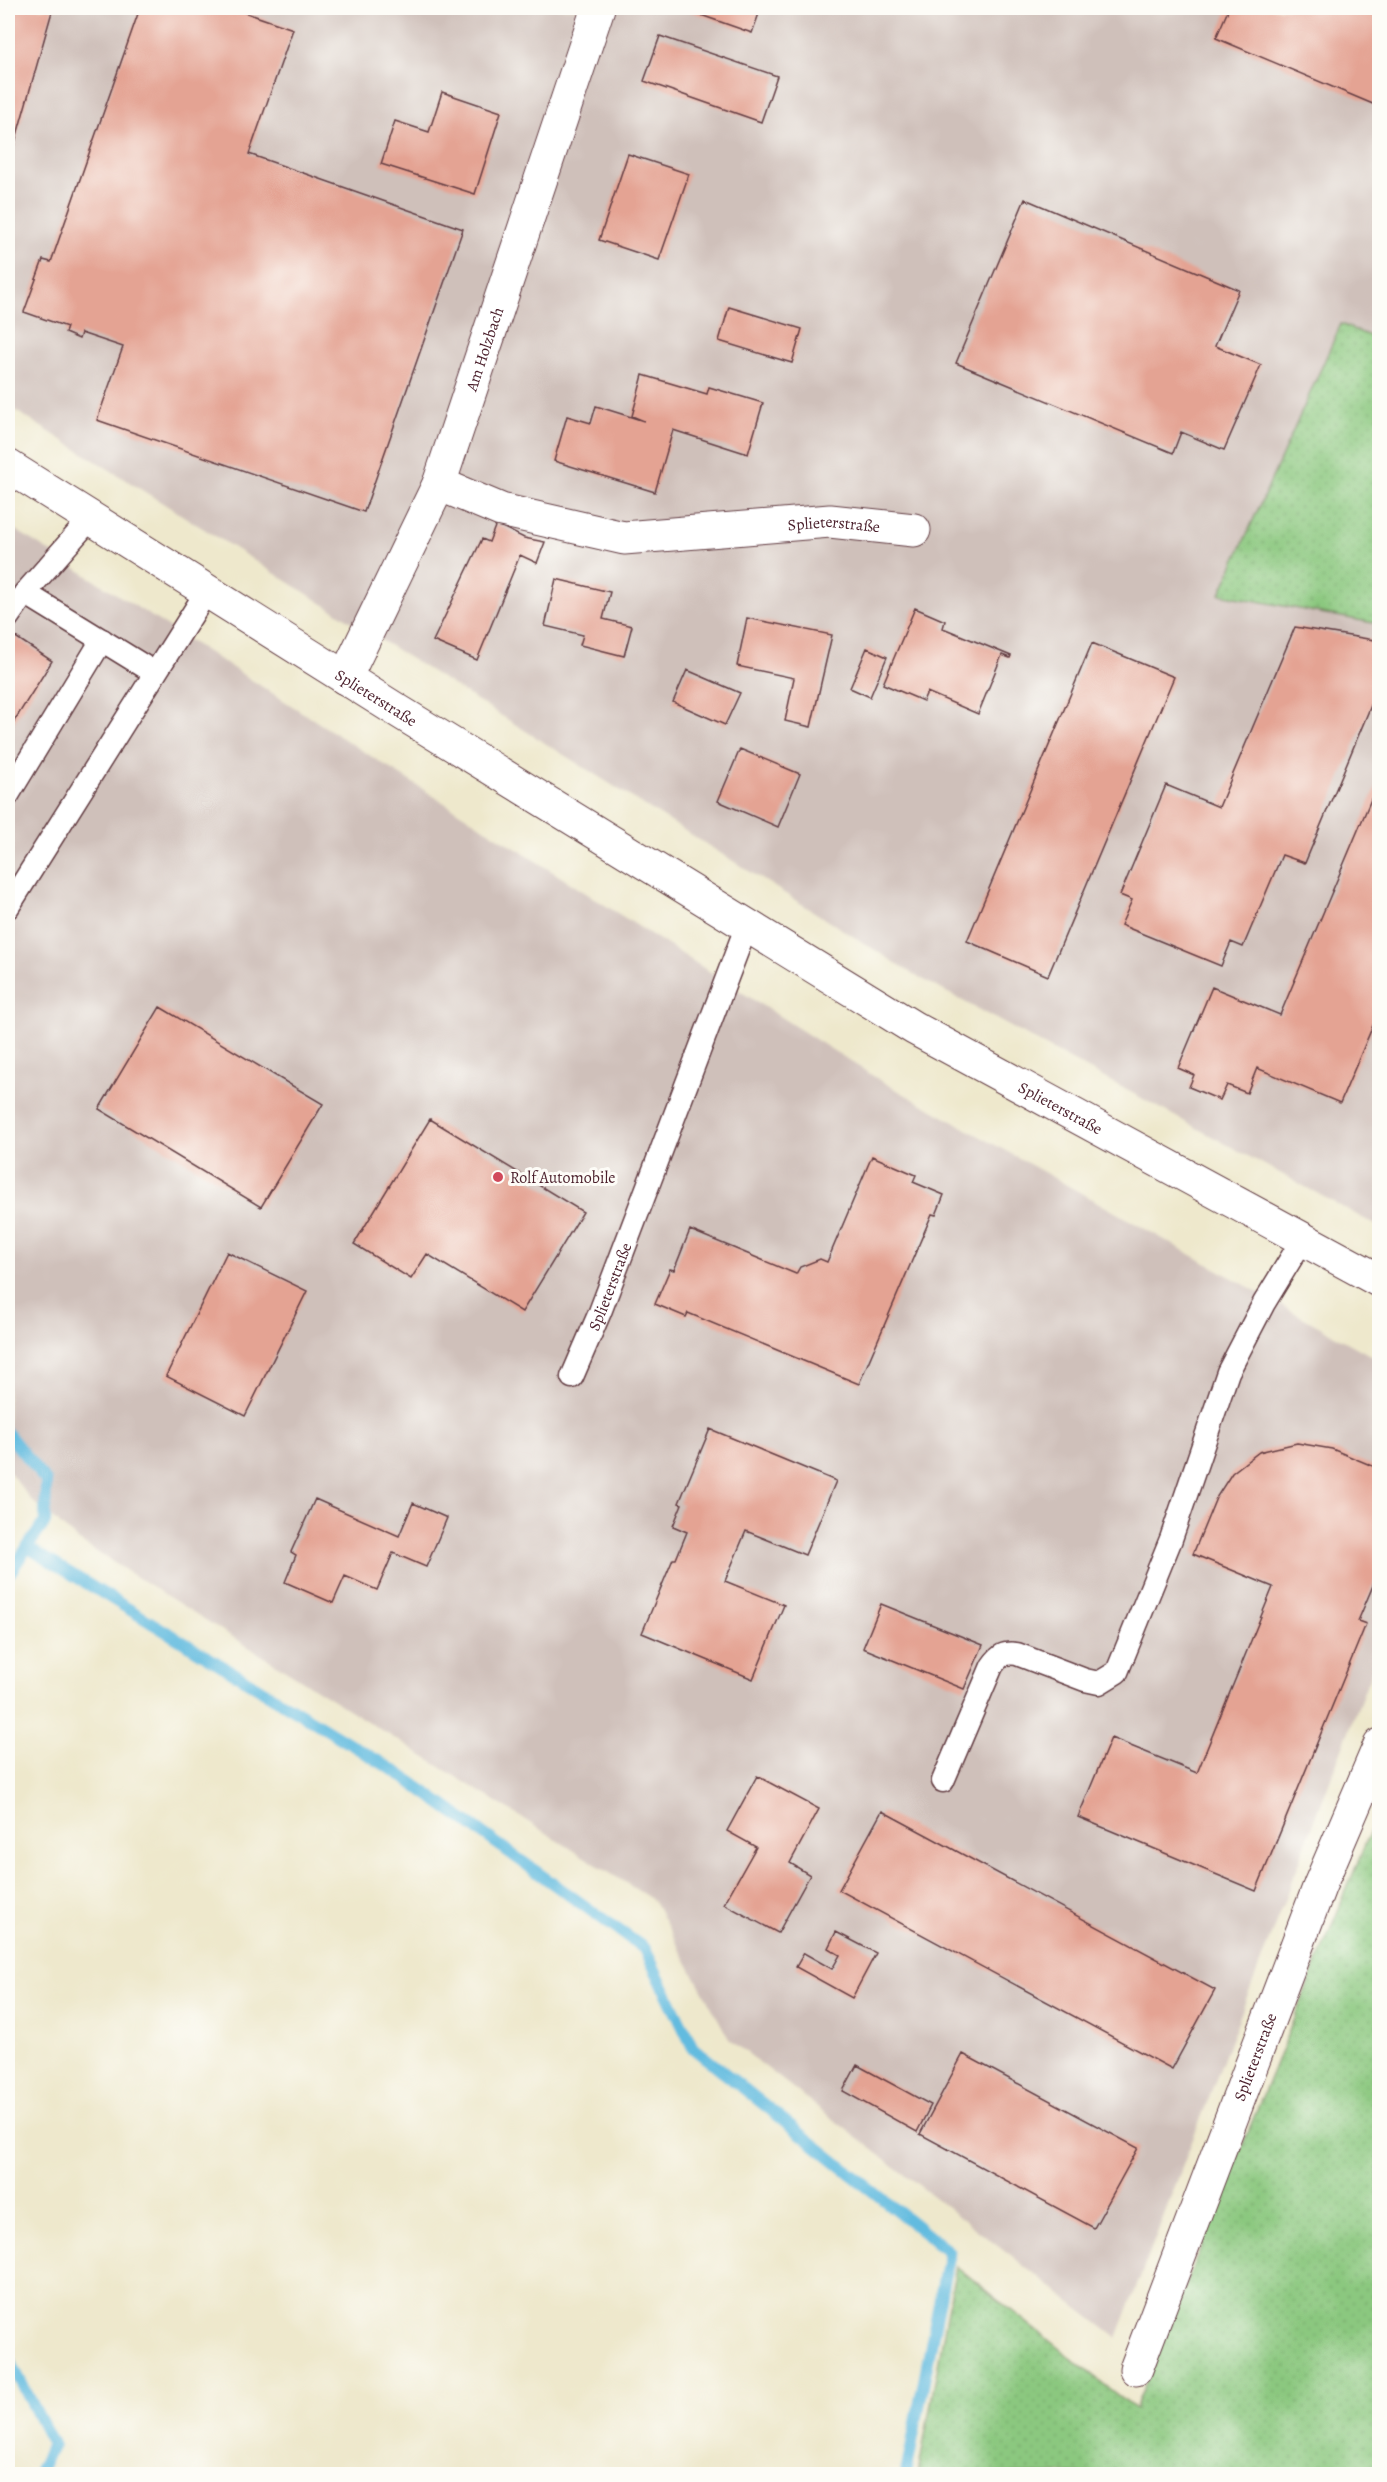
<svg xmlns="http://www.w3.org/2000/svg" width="1387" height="2482" viewBox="0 0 1387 2482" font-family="Alegreya,serif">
<defs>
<pattern id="green-dots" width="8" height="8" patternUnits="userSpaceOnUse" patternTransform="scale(1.5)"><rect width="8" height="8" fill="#8bc87f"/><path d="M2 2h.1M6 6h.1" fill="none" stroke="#79ab6e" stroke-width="1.8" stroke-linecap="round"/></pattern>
</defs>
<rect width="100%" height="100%" fill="#fdfcf7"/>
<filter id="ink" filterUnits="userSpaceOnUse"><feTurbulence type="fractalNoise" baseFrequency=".0167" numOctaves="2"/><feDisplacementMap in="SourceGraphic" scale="12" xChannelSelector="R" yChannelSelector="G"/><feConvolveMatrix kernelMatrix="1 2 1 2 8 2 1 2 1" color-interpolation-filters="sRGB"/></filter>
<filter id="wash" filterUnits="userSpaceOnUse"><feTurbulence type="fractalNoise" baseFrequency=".008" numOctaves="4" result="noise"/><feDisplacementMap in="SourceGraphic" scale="24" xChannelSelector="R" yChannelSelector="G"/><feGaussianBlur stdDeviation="1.35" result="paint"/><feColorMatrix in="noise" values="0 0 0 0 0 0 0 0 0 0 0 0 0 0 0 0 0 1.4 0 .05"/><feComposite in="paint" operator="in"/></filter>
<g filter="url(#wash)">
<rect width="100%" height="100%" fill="#eee8cc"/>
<!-- industrial -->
<path fill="#cfc0ba" d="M8 8H1379V340L1341 324 1220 594 1379 624V1227L913 974 8 406Z
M8 525 881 1081 1379 1360V1652L1117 2338 729 2039 653 1900 79 1541 31 1500 8 1470Z"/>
<!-- green -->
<path fill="url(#green-dots)" stroke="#6a7455" stroke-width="1.5" d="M1341 324 1379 340V624L1220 594Z
M1379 1810V2474H918L956 2266 1135 2409Z"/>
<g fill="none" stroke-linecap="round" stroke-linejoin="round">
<!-- stream -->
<path stroke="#62bbdf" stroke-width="12" d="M8 1434 46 1481 45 1522 8 1575
M27 1547 398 1773 645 1949 693 2048 949 2252 906 2474
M8 2357 53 2444 38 2474"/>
</g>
<g id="blocks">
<!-- building -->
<path fill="#e4a393" d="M8 8H53L8 167Z
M140 8H232L293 29 249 154 463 229 364 512 97 420 123 347 81 333 79 339 65 333 67 327 24 312 43 260 51 262Z
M681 8H761L752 33Z
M1229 8H1371L1380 11V107L1216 38Z
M660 36 777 76 761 122 644 81Z
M442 92 501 112 475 194 381 164 395 121 429 132Z
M628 154 689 174 659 260 599 240Z
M1025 199 1239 290 1215 346 1261 365 1224 450 1181 432 1173 453 956 363Z
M729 307 802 329 792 363 719 341Z
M643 375 707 394 709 387 763 403 748 454 673 430 655 492 554 461 567 416 591 423 596 406 644 421 632 416Z
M496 524 524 538 545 542 537 563 520 555 477 660 433 641 482 539 489 542Z
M556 579 610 592 603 619 632 626 624 656 580 645 583 635 545 626Z
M915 608 945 621 943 628 1011 656 1010 658 1002 655 978 714 927 692 923 701 883 684Z
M747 618 832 635 811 727 785 721 794 678 737 666Z
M1295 627 1380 641V684L1305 863 1282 855 1243 947 1231 942 1221 966 1121 925 1132 900 1120 895 1166 785 1219 807Z
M8 632 52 661 8 731Z
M1092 643 1174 677 1048 976 967 941Z
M867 648 887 657 870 697 850 688Z
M687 670 740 693 725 725 673 702Z
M740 749 800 774 778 827 718 801Z
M1380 778V1009L1340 1103 1257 1068 1247 1093 1227 1085 1220 1100 1189 1087 1194 1075 1178 1068 1212 987 1280 1015Z
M160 1007 323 1104 261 1207 99 1109Z
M430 1119 583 1212 522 1312 427 1254 411 1279 354 1244Z
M872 1156 916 1175 913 1182 944 1195 936 1215 932 1214 859 1384 688 1313 686 1317 655 1304 670 1269 674 1270 690 1230 796 1274 800 1267 820 1259 827 1262Z
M227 1252 307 1291 245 1416 166 1376Z
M710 1429 836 1481 805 1555 746 1531 725 1581 784 1605 753 1679 642 1633 673 1559H676L687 1532 673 1526 682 1504 679 1503Z
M1297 1443 1332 1449 1380 1469V1569L1358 1621 1366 1624 1256 1891 1078 1817 1111 1738 1197 1773 1273 1587 1193 1554 1216 1498 1232 1473 1259 1452Z
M315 1499 399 1536 413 1503 447 1518 426 1567 393 1553 377 1590 345 1576 333 1603 285 1582 296 1555 291 1552Z
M881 1604 983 1645 964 1689 863 1648Z
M757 1776 819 1809 790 1863 810 1875 778 1933 724 1904 756 1847 727 1831Z
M882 1811 1215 1990 1172 2069 839 1890Z
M836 1932 876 1953 852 1998 796 1967 804 1953 832 1969 840 1955 828 1948Z
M963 2054 1138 2148 1094 2228 920 2134Z
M857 2065 931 2105 917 2132 843 2091Z"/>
</g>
</g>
<g filter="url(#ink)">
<use href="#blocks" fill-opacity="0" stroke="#633d43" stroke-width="1.5"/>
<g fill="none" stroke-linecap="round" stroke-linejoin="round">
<defs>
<g id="lane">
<path d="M25 593 155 673"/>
<path d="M8 617 25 593 91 518"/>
<path d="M8 795 102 640"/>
<path d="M8 907 207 591"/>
<path id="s1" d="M572 1377 600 1312 747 925"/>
<path d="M943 1781 992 1666C1000 1655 1004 1652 1017 1654L1085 1680 1099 1683 1117 1672 1171 1539 1228 1372 1264 1303 1303 1239"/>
</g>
<g id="street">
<path id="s2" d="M439 484 501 510 624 538 830 521 914 530"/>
<path id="s3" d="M345 678 439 484 598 8"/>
<path id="s4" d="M1136 2369 1320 1885 1380 1745"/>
</g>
<g id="secondary">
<path id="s5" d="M8 466 395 709 914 1028 1380 1281"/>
</g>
</defs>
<!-- lane casing -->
<use href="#lane" stroke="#633d43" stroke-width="25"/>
<!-- street casing -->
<use href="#street" stroke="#633d43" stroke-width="35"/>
<!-- secondary casing -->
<use href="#secondary" stroke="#633d43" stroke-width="35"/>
<!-- lane -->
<use href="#lane" stroke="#fff" stroke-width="22"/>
<!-- street -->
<use href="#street" stroke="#fff" stroke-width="33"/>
<!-- secondary -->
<use href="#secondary" stroke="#fff" stroke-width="33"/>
</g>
</g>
<!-- markers -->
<circle fill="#d1495b" stroke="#fdfcf7" stroke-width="2" cx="498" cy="1177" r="6"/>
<g text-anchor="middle" stroke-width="6" stroke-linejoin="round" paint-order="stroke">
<!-- street labels -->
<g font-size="16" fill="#4a1f2b" stroke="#fdfcf7">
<text dy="6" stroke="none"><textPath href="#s3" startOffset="358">Am Holzbach</textPath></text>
<text dy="6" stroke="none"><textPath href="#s2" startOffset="404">Splieterstraße</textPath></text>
<text dy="6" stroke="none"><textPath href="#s5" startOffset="435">Splieterstraße</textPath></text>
<text dy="6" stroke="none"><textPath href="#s5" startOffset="1233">Splieterstraße</textPath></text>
<text dy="6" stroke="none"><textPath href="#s1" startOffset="98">Splieterstraße</textPath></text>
<text dy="6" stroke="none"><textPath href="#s4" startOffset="334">Splieterstraße</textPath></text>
</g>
<!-- poi labels -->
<g font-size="16" fill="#4a1f2b" stroke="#fdfcf7" text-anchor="start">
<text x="510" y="1183">Rolf Automobile</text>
</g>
</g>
<!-- margin -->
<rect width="1387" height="2482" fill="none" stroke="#fdfcf7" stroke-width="30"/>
</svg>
